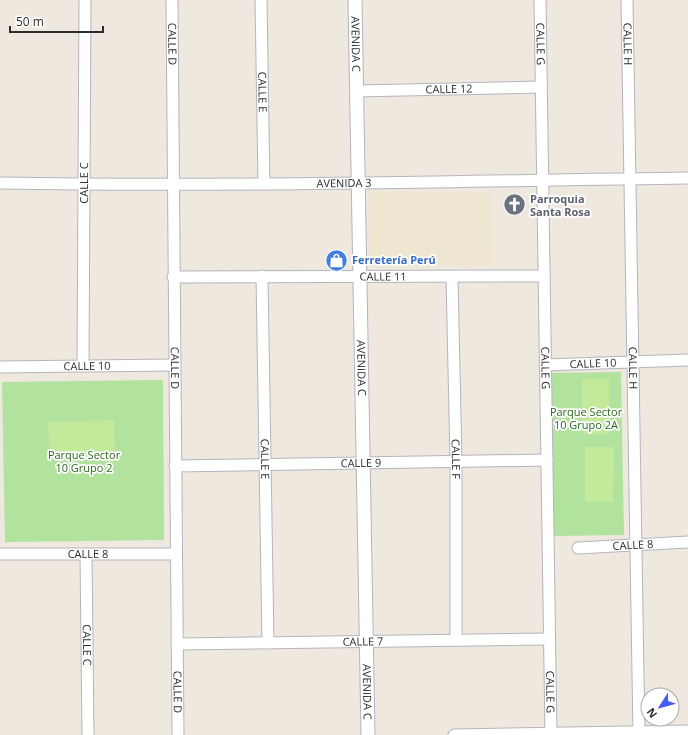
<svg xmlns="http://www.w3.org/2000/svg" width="688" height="735" viewBox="0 0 688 735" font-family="'Open Sans',sans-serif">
<rect width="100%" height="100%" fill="#eee8df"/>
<!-- education -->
<path fill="#eee6d0" d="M369 193H492L493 266 370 267Z"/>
<!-- green -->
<path fill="#b1e29e" d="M621 372 624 535 553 536 550 373Z
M163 380 164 540 5 542 2 382Z"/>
<!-- pitch -->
<path fill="#c3e99a" d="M582 379H609L610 434H583Z
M114 420 115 451 50 454 48 422Z
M585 447H614L613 502H585Z"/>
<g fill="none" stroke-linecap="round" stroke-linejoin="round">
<defs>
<g id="minor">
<path id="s1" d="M172 0 178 735"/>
<path id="s2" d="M261 0 264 184"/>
<path id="s3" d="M540 0 551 735"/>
<path id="s4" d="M627 0 639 735"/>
<path id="s5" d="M356 91 541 87"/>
<path id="s6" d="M0 183C229 187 459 181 688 178"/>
<path id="s7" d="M262 276 268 643"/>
<path id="s8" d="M173 277 544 276"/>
<path id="s9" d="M452 277 456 461V640"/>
<path id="s10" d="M545 365 688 360"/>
<path id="s11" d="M83 366 85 0"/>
<path id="s12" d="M0 367 173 365"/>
<path id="s13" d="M175 466 547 460"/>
<path id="s14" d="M578 548 688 542"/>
<path id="s15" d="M0 554H176"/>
<path id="s16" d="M86 554 88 735"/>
<path id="s17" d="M177 644 549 639"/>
<path d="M454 735 688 731"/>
</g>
<g id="tertiary">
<path id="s18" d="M355 0 368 735"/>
</g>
</defs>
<!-- minor casing -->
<use href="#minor" stroke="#b3b5bf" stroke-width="13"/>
<!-- tertiary casing -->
<use href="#tertiary" stroke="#b3b5bf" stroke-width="15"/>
<!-- minor -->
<use href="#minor" stroke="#fff" stroke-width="11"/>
<!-- tertiary -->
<use href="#tertiary" stroke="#fff" stroke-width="13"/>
</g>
<!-- icons -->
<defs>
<symbol id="church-disc" viewBox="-11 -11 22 22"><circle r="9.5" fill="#6b7280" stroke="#fff"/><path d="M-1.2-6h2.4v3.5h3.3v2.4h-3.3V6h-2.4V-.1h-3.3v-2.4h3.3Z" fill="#fff"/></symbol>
<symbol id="shop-disc" viewBox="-11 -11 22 22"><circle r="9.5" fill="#3f7fe0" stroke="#fff"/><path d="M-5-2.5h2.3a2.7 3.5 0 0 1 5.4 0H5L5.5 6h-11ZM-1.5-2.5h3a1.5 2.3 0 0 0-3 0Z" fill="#fff"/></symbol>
</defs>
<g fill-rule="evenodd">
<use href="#church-disc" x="502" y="192" width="25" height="25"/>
<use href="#shop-disc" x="324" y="248" width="25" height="25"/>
</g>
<g text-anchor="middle" stroke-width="3.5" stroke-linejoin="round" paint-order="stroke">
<!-- street labels -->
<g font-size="11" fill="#2c2c2c" stroke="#fff">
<text dy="4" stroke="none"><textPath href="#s1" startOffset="44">CALLE D</textPath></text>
<text dy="4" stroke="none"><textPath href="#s18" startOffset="44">AVENIDA C</textPath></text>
<text dy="4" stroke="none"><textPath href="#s3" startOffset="44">CALLE G</textPath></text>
<text dy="4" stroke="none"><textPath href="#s4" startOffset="44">CALLE H</textPath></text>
<text dy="4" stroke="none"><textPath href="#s5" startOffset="93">CALLE 12</textPath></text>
<text dy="4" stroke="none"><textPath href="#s2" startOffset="92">CALLE E</textPath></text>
<text dy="4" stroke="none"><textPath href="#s11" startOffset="183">CALLE C</textPath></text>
<text dy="4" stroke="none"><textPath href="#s6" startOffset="344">AVENIDA 3</textPath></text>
<text dy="4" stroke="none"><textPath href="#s8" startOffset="210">CALLE 11</textPath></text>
<text dy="4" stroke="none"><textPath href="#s10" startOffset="48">CALLE 10</textPath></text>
<text dy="4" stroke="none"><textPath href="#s12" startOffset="87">CALLE 10</textPath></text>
<text dy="4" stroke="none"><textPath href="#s1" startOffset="368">CALLE D</textPath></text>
<text dy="4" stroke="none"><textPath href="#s18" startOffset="368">AVENIDA C</textPath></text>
<text dy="4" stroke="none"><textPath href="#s3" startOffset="368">CALLE G</textPath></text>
<text dy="4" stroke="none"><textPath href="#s4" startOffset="368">CALLE H</textPath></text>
<text dy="4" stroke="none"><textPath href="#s7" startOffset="183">CALLE E</textPath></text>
<text dy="4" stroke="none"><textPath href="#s9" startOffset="182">CALLE F</textPath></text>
<text dy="4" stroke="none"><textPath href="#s13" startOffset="186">CALLE 9</textPath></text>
<text dy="4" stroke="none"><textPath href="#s14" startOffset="55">CALLE 8</textPath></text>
<text dy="4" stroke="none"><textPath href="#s15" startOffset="88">CALLE 8</textPath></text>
<text dy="4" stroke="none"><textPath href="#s17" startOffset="186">CALLE 7</textPath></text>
<text dy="4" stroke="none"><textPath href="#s16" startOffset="91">CALLE C</textPath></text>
<text dy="4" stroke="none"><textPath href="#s1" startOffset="692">CALLE D</textPath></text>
<text dy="4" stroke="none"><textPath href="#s18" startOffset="692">AVENIDA C</textPath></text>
<text dy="4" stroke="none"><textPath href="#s3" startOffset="692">CALLE G</textPath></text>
</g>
<!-- worship labels -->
<g font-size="11" font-weight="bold" fill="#5b616d" stroke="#fff" text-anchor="start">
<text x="530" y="203">Parroquia<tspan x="530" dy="13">Santa Rosa</tspan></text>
</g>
<!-- shop labels -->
<g font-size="11" font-weight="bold" fill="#366cbe" stroke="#fff" text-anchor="start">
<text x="352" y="264">Ferretería Perú</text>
</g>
<!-- park labels -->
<g font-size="11" fill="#28691d" stroke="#fff">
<text x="586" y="416">Parque Sector<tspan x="586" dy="13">10 Grupo 2A</tspan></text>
<text x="84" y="459">Parque Sector<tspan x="84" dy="13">10 Grupo 2</tspan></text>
</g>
</g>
<!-- north arrow -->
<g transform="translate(660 707) rotate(234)"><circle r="19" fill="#ffffff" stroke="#ababab"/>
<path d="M0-3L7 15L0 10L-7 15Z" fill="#445bf6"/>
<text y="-6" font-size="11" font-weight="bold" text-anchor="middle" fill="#2c2c2c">N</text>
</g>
<!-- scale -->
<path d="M10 26v6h93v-6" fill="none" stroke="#2c2c2c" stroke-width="2"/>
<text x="16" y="26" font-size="12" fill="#2c2c2c" stroke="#ffffff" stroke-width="3" paint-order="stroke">50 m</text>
</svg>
